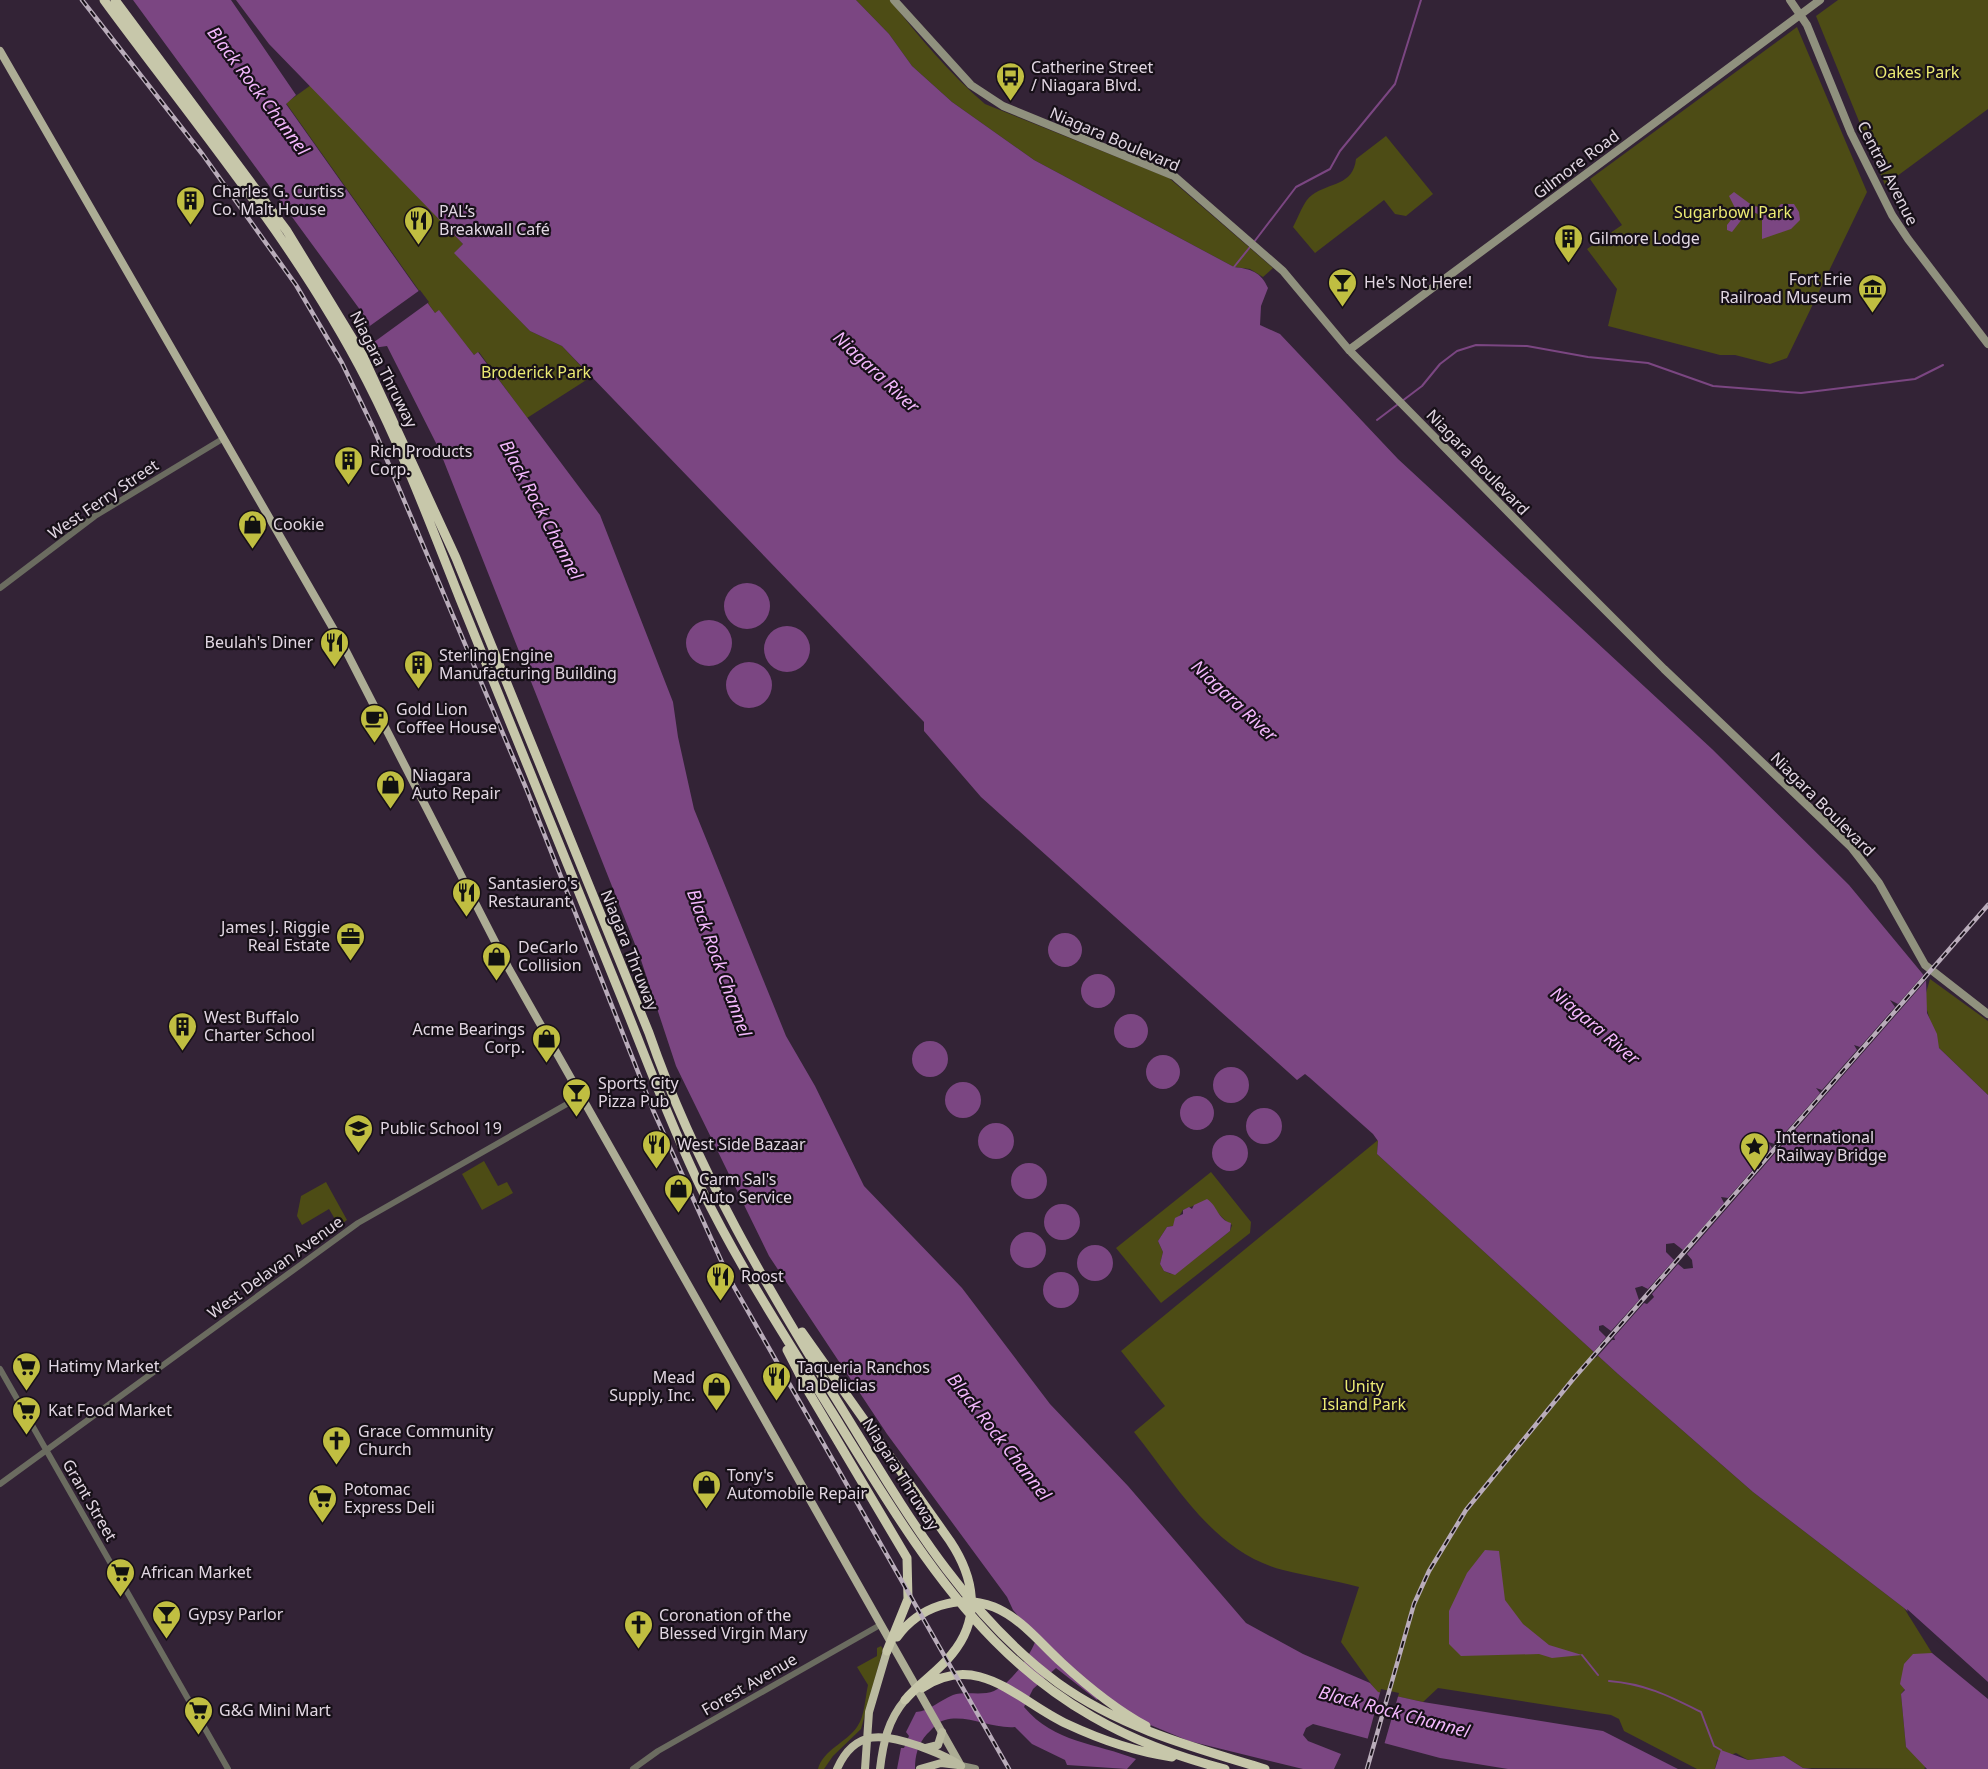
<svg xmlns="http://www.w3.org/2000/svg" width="1988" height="1769" viewBox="0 0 1988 1769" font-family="'Noto Sans',sans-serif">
<rect width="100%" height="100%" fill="#332336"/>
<!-- green -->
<path fill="#4d4c15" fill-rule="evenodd" d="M856 0H890C919 37 949 73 985 104L1169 178 1273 268 1263 277 1250 269 1234 267 1034 160 952 102 912 66 889 34Z
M1838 0H1988V109L1885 185 1816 16Z
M1797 27 1867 192 1787 358 1770 364 1735 355H1720L1608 326 1617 289 1587 249 1622 225 1590 179Z
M311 85 463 244 455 253 530 331 562 346 591 377 527 418 479 352 474 355 439 311 435 313 286 103Z
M1386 136 1433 194 1406 216 1395 214 1384 200 1315 253 1293 227C1298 218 1304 200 1312 195 1330 182 1353 186 1356 159Z
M1930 979 1988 1021V1095L1938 1047 1924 1000Z
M1378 1140 1377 1154 1618 1374 1753 1492 1904 1608 1932 1653 1901 1694 1906 1747 1926 1766 1924 1769 1803 1768 1784 1756 1748 1760 1736 1753 1717 1760 1715 1769H1697L1624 1731 1619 1719 1611 1715 1438 1688 1423 1702 1377 1692 1341 1642 1359 1587C1333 1580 1308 1576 1283 1570 1213 1552 1176 1484 1134 1432L1165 1406 1121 1351Z
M484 1161 498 1186 507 1182 513 1193 482 1210 462 1174Z
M1211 1172 1251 1222 1250 1233 1161 1303 1116 1248ZM1203 1202C1216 1206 1219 1218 1232 1225L1230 1231 1192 1261 1171 1274 1164 1271 1160 1264 1163 1252 1158 1241 1167 1227 1173 1226 1183 1210Z
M326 1182 347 1220 339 1226 329 1209 302 1225 297 1216 301 1196Z
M881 1646 883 1649 861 1729 833 1756 824 1769H818C823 1750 847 1742 857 1727 865 1716 865 1698 868 1685L857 1667 877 1656V1648Z"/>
<!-- water -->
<path fill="#7b4682" d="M133 0H231L296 95 286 104 415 286 435 313 439 310 474 355 478 352 600 515 673 702 678 737 694 809 786 1036 815 1086 864 1186 962 1288 1050 1404 1128 1486 1246 1623 1303 1654 1370 1683 1378 1692 1423 1702 1603 1731 1678 1769H1508L1440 1758 1313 1724 1306 1728 1303 1735 1308 1741 1341 1754 1334 1769H1303L1189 1741 1143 1722 1102 1694 1097 1700 1056 1668 1033 1689 1024 1707C1054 1743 1096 1743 1136 1759L1127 1769 1067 1765 1065 1760 1032 1744 1015 1727C992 1729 967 1714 945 1720 936 1722 933 1729 927 1734 918 1744 915 1755 915 1769H897L901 1748H904L909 1736 906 1732 916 1712C930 1711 940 1700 953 1695 965 1691 983 1696 994 1691 1012 1683 1031 1655 1037 1637L1013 1610 1007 1597 887 1434 769 1256 676 1066 640 957 439 449 387 346 373 348 369 322Z
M236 0H856L889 34 912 66 952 102 1034 160 1234 267C1251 269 1261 272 1268 288L1261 306 1260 325 1280 334 1398 459 1712 749 1849 885 1926 978 1927 1013 1937 1034 1939 1048 1988 1095V1683L1904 1608 1753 1492 1618 1374 1377 1154 1378 1141 1373 1134 1310 1078 1305 1074 1297 1080 981 797 924 731V722L562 346 530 331 454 253 463 244 269 44Z
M1734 192 1753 206 1776 209 1781 204H1794L1799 212 1800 220 1791 229 1762 239V216L1751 211 1746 214 1732 232 1727 230V225L1737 212 1729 196Z
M724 606a23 23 0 1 1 46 0a23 23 0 1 1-46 0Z
M686 643a23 23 0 1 1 46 0a23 23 0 1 1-46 0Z
M764 649a23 23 0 1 1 46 0a23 23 0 1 1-46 0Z
M726 685a23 23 0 1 1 46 0a23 23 0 1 1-46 0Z
M1048 950a17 17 0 1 1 34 0a17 17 0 1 1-34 0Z
M1081 991a17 17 0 1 1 34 0a17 17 0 1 1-34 0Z
M1114 1031a17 17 0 1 1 34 0a17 17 0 1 1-34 0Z
M912 1059a18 18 0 1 1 36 0a18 18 0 1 1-36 0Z
M1146 1072a17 17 0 1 1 34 0a17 17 0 1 1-34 0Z
M1213 1085a18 18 0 1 1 36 0a18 18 0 1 1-36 0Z
M945 1100a18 18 0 1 1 36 0a18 18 0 1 1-36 0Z
M1180 1113a17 17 0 1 1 34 0a17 17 0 1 1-34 0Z
M1246 1126a18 18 0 1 1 36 0a18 18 0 1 1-36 0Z
M978 1141a18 18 0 1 1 36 0a18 18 0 1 1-36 0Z
M1212 1153a18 18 0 1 1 36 0a18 18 0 1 1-36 0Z
M1011 1181a18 18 0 1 1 36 0a18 18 0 1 1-36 0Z
M1207 1199C1217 1205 1218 1220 1231 1223L1230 1231 1175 1275 1164 1271 1160 1264 1163 1252 1158 1241 1167 1227 1173 1226 1175 1218 1183 1214V1210L1189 1207 1192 1209 1194 1205Z
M1044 1222a18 18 0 1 1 36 0a18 18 0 1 1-36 0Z
M1010 1250a18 18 0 1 1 36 0a18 18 0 1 1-36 0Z
M1077 1263a18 18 0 1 1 36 0a18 18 0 1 1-36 0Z
M1043 1290a18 18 0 1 1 36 0a18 18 0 1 1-36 0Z
M1485 1550 1499 1551 1505 1600 1523 1624 1549 1645 1582 1655 1552 1658 1539 1654 1461 1656 1449 1644V1611L1467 1573Z
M1932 1653 1988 1699V1769H1927L1906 1747 1901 1694 1905 1690 1900 1684 1904 1664 1913 1654Z
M1721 1750 1748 1760 1784 1756 1803 1768 1812 1769H1715Z"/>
<!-- pier -->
<path fill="#332336" d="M420 290 429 302 370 345 367 328Z
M1926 972 1929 977 1687 1254 1692 1260 1693 1268 1684 1269 1678 1264 1652 1294 1654 1297 1647 1304 1644 1303 1614 1337 1615 1340H1612L1596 1358 1592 1354 1606 1337 1599 1330V1326L1603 1325 1611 1331 1639 1300 1635 1288 1642 1286 1648 1289 1674 1260 1666 1252V1244L1674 1243 1683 1250 1724 1203 1721 1197 1728 1198 1772 1148 1768 1142 1775 1144 1820 1093 1816 1088 1822 1090 1857 1050 1854 1045 1860 1047 1895 1007 1890 1000 1898 1004Z
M1907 1609 1988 1682V1686L1909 1616Z
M1381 1689 1399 1693 1384 1745 1367 1741Z"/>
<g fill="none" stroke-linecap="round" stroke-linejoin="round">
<!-- stream -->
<path stroke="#7b4682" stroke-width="2" d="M1254 242 1296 187 1330 169 1340 151 1395 84 1421 0
M1234 267 1250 247
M1377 420 1422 386 1440 364 1457 351 1476 345 1527 346 1588 357 1648 363 1713 386 1801 393 1915 379 1943 365
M1582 1655 1598 1675
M1609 1681C1646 1684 1669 1696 1701 1712L1714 1746 1721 1750"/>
<!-- tertiary -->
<path stroke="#6b6c60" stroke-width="6" d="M0 588 95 516 224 438
M0 1369 228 1769
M0 1484 358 1223 581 1096
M633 1769 658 1751 880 1625"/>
<!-- secondary -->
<path stroke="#90917e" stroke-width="8" d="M894 0 971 85 1003 106 1174 176 1283 271 1349 350 1570 575 1664 669 1851 847 1879 883 1925 965 1988 1014
M1790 0 1807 25 1851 133 1892 215 1908 239 1988 344
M1349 350 1820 0
M961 1766 975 1769"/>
<!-- primary -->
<path stroke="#adad95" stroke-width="8" d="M0 51 345 649 509 969 961 1766"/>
<!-- trunk -->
<path stroke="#babaa0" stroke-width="8" d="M926 1748 938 1745 942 1732
M837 1769C855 1728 885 1734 919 1746 934 1752 948 1756 961 1766
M865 1769 869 1712 887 1651
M880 1769C883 1743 888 1720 905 1700
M920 1769 941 1763 958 1765"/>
<!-- motorway -->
<path stroke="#c7c7aa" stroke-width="9" d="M104 0C195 124 297 244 367 381 403 451 431 526 460 599 512 730 565 860 618 989 645 1055 670 1124 701 1188 739 1266 786 1338 832 1412 938 1584 1014 1716 1225 1769
M115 0 287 231 362 354 456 558 649 1033C696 1169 769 1291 844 1412 905 1511 963 1613 1058 1683 1121 1728 1192 1747 1265 1769
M802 1332 950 1541C974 1577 982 1618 952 1654 939 1671 919 1683 905 1700
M787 1350 808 1391 907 1558 908 1599 887 1651
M897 1637C919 1607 958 1593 994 1607 1021 1618 1041 1644 1062 1663 1088 1687 1115 1709 1146 1726
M922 1688C979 1650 1019 1702 1067 1724 1099 1739 1137 1752 1172 1757"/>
<defs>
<path id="rail" d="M82 0 203 155 296 285 342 363 373 427 526 788 653 1110 729 1278 1009 1769
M1367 1769 1414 1604 1429 1571 1466 1510 1574 1378 1988 905"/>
</defs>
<!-- rail casing -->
<use href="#rail" stroke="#b9acba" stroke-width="4.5"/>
<!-- rail -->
<use href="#rail" stroke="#171018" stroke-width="2" stroke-dasharray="7" stroke-linecap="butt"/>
</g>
<!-- icons -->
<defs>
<symbol id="bus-pin" viewBox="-11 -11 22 30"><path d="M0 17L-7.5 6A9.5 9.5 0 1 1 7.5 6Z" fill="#c0be41" stroke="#171018"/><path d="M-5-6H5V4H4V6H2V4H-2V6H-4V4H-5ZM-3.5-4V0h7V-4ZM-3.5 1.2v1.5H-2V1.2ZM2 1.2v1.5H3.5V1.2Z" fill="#111"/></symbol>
<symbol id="building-pin" viewBox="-11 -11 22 30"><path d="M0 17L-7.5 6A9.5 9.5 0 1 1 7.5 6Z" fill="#c0be41" stroke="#171018"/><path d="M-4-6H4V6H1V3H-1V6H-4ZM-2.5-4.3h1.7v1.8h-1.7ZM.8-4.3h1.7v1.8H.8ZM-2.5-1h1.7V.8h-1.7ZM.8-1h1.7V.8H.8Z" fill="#111"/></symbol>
<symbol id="restaurant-pin" viewBox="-11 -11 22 30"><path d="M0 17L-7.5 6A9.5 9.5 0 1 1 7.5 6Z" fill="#c0be41" stroke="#171018"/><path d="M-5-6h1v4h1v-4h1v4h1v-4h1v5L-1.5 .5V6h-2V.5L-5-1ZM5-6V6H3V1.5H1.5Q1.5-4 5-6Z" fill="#111"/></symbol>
<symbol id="bar-pin" viewBox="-11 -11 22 30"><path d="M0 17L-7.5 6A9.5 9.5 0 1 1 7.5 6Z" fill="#c0be41" stroke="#171018"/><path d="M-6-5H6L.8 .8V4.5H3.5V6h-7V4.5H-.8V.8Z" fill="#111"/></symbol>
<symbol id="museum-pin" viewBox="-11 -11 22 30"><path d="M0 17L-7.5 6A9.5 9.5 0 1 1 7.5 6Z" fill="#c0be41" stroke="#171018"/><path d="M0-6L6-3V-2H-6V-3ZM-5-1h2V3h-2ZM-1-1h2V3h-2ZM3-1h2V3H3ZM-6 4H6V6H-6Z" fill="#111"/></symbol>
<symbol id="shop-pin" viewBox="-11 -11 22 30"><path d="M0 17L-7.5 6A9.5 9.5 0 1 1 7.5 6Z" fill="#c0be41" stroke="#171018"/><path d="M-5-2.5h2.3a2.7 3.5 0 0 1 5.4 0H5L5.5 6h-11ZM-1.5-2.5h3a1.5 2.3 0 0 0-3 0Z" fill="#111"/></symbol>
<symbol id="cafe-pin" viewBox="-11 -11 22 30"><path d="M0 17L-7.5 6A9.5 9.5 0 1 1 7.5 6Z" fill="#c0be41" stroke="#171018"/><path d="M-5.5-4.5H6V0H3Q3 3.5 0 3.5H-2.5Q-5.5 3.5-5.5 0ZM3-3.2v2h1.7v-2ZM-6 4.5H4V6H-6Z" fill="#111"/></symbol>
<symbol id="office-pin" viewBox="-11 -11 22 30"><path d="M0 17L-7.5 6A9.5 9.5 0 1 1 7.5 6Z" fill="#c0be41" stroke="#171018"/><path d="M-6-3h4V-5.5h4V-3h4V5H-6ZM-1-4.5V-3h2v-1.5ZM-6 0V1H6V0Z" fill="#111"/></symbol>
<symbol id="school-pin" viewBox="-11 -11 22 30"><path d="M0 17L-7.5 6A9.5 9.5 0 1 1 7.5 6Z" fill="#c0be41" stroke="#171018"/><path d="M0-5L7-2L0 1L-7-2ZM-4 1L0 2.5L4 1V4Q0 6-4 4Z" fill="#111"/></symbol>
<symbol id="sight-pin" viewBox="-11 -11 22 30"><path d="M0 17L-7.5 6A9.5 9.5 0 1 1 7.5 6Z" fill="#c0be41" stroke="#171018"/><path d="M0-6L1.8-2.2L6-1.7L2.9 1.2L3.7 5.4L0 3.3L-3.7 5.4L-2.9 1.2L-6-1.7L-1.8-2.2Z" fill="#111"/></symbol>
<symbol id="supermarket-pin" viewBox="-11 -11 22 30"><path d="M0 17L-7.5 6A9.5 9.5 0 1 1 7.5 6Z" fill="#c0be41" stroke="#171018"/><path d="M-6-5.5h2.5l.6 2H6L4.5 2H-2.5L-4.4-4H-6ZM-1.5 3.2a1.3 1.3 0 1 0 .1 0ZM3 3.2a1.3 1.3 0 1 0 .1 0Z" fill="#111"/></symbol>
<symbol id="church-pin" viewBox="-11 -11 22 30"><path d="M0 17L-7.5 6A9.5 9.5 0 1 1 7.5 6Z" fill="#c0be41" stroke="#171018"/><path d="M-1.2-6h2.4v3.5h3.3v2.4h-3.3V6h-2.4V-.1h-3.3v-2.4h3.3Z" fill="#111"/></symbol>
</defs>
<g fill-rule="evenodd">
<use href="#bus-pin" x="994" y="60" width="33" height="45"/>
<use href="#building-pin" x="174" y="184" width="33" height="45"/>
<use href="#restaurant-pin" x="402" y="204" width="33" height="45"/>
<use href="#building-pin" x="1552" y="222" width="33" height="45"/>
<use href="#bar-pin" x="1326" y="266" width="33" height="45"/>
<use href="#museum-pin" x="1856" y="272" width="33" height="45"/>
<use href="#building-pin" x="332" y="444" width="33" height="45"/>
<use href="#shop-pin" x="236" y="508" width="33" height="45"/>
<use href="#restaurant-pin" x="318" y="626" width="33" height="45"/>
<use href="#building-pin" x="402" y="648" width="33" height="45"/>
<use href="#cafe-pin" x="358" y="702" width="33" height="45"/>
<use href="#shop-pin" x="374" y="768" width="33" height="45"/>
<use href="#restaurant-pin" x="450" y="876" width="33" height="45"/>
<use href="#office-pin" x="334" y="920" width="33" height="45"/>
<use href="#shop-pin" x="480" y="940" width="33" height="45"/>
<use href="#building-pin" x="166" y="1010" width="33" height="45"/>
<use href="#shop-pin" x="530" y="1022" width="33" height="45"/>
<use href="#bar-pin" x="560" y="1076" width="33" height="45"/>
<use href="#school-pin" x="342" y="1112" width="33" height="45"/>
<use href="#restaurant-pin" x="640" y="1128" width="33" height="45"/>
<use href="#sight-pin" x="1738" y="1130" width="33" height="45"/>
<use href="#shop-pin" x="662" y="1172" width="33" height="45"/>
<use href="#restaurant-pin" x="704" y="1260" width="33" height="45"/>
<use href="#supermarket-pin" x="10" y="1350" width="33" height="45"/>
<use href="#restaurant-pin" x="760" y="1360" width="33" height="45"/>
<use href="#shop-pin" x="700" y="1370" width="33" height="45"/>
<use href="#supermarket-pin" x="10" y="1394" width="33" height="45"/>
<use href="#church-pin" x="320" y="1424" width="33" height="45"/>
<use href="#shop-pin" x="690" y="1468" width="33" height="45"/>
<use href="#supermarket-pin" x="306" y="1482" width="33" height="45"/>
<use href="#supermarket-pin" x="104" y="1556" width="33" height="45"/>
<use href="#bar-pin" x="150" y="1598" width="33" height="45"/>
<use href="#church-pin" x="622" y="1608" width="33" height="45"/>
<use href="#supermarket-pin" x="182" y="1694" width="33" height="45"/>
</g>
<g text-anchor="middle" stroke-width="4.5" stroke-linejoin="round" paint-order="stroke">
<!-- poi labels -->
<g font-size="16" fill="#e2d7e3" stroke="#171018" text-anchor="start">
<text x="1031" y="73">Catherine Street<tspan x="1031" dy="18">/ Niagara Blvd.</tspan></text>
<text x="212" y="197">Charles G. Curtiss<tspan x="212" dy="18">Co. Malt House</tspan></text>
<text x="439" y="217">PAL’s<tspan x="439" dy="18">Breakwall Café</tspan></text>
<text x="1589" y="244">Gilmore Lodge</text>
<text x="1852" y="285" text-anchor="end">Fort Erie<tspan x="1852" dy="18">Railroad Museum</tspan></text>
<text x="1364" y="288">He's Not Here!</text>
<text x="370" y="457">Rich Products<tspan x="370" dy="18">Corp.</tspan></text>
<text x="273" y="530">Cookie</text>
<text x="313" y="648" text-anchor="end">Beulah's Diner</text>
<text x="439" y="661">Sterling Engine<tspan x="439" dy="18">Manufacturing Building</tspan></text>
<text x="396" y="715">Gold Lion<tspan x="396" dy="18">Coffee House</tspan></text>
<text x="412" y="781">Niagara<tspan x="412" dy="18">Auto Repair</tspan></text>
<text x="488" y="889">Santasiero's<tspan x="488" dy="18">Restaurant</tspan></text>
<text x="330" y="933" text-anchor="end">James J. Riggie<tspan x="330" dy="18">Real Estate</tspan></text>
<text x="518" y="953">DeCarlo<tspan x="518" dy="18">Collision</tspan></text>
<text x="204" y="1023">West Buffalo<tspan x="204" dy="18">Charter School</tspan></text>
<text x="525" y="1035" text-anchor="end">Acme Bearings<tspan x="525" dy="18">Corp.</tspan></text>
<text x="598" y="1089">Sports City<tspan x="598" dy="18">Pizza Pub</tspan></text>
<text x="380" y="1134">Public School 19</text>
<text x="1776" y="1143">International<tspan x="1776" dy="18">Railway Bridge</tspan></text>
<text x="677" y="1150">West Side Bazaar</text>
<text x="699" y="1185">Carm Sal's<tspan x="699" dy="18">Auto Service</tspan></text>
<text x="741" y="1282">Roost</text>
<text x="48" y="1372">Hatimy Market</text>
<text x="797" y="1373">Taqueria Ranchos<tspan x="797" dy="18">La Delicias</tspan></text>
<text x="695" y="1383" text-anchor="end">Mead<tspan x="695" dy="18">Supply, Inc.</tspan></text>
<text x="48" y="1416">Kat Food Market</text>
<text x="358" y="1437">Grace Community<tspan x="358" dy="18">Church</tspan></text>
<text x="727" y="1481">Tony's<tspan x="727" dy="18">Automobile Repair</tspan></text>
<text x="344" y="1495">Potomac<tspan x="344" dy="18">Express Deli</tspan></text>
<text x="141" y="1578">African Market</text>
<text x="188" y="1620">Gypsy Parlor</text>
<text x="659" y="1621">Coronation of the<tspan x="659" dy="18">Blessed Virgin Mary</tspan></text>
<text x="219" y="1716">G&amp;G Mini Mart</text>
</g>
<!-- park labels -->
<g font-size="16" fill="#ebea73" stroke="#171018">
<text x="1917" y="78">Oakes Park</text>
<text x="1733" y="218">Sugarbowl Park</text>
<text x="536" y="378">Broderick Park</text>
<text x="1364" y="1392">Unity<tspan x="1364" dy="18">Island Park</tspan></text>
</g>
<!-- street labels -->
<g font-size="16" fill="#e2d7e3" stroke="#171018">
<text transform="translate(1115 139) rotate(23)" y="6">Niagara Boulevard</text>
<text transform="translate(1576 164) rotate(-37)" y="6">Gilmore Road</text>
<text transform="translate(1888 173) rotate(63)" y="6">Central Avenue</text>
<text transform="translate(384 369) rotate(63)" y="6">Niagara Thruway</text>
<text transform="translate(1478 462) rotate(46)" y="6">Niagara Boulevard</text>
<text transform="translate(103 499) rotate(-34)" y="6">West Ferry Street</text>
<text transform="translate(1823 804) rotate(45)" y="6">Niagara Boulevard</text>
<text transform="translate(630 950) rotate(68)" y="6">Niagara Thruway</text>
<text transform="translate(275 1267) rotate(-36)" y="6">West Delavan Avenue</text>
<text transform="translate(901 1474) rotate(58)" y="6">Niagara Thruway</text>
<text transform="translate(90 1500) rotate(60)" y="6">Grant Street</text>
<text transform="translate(749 1684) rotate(-30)" y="6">Forest Avenue</text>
</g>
<!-- water labels -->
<g font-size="18" font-style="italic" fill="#f3b7fc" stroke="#171018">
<text transform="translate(258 91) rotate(53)" y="6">Black Rock Channel</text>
<text transform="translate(876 372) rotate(43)" y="6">Niagara River</text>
<text transform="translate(541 510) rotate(62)" y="6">Black Rock Channel</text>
<text transform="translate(1234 701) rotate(43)" y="6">Niagara River</text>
<text transform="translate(719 963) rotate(70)" y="6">Black Rock Channel</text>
<text transform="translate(1595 1026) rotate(40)" y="6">Niagara River</text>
<text transform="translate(999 1437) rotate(52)" y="6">Black Rock Channel</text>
<text transform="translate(1394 1712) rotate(15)" y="6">Black Rock Channel</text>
</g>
</g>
</svg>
